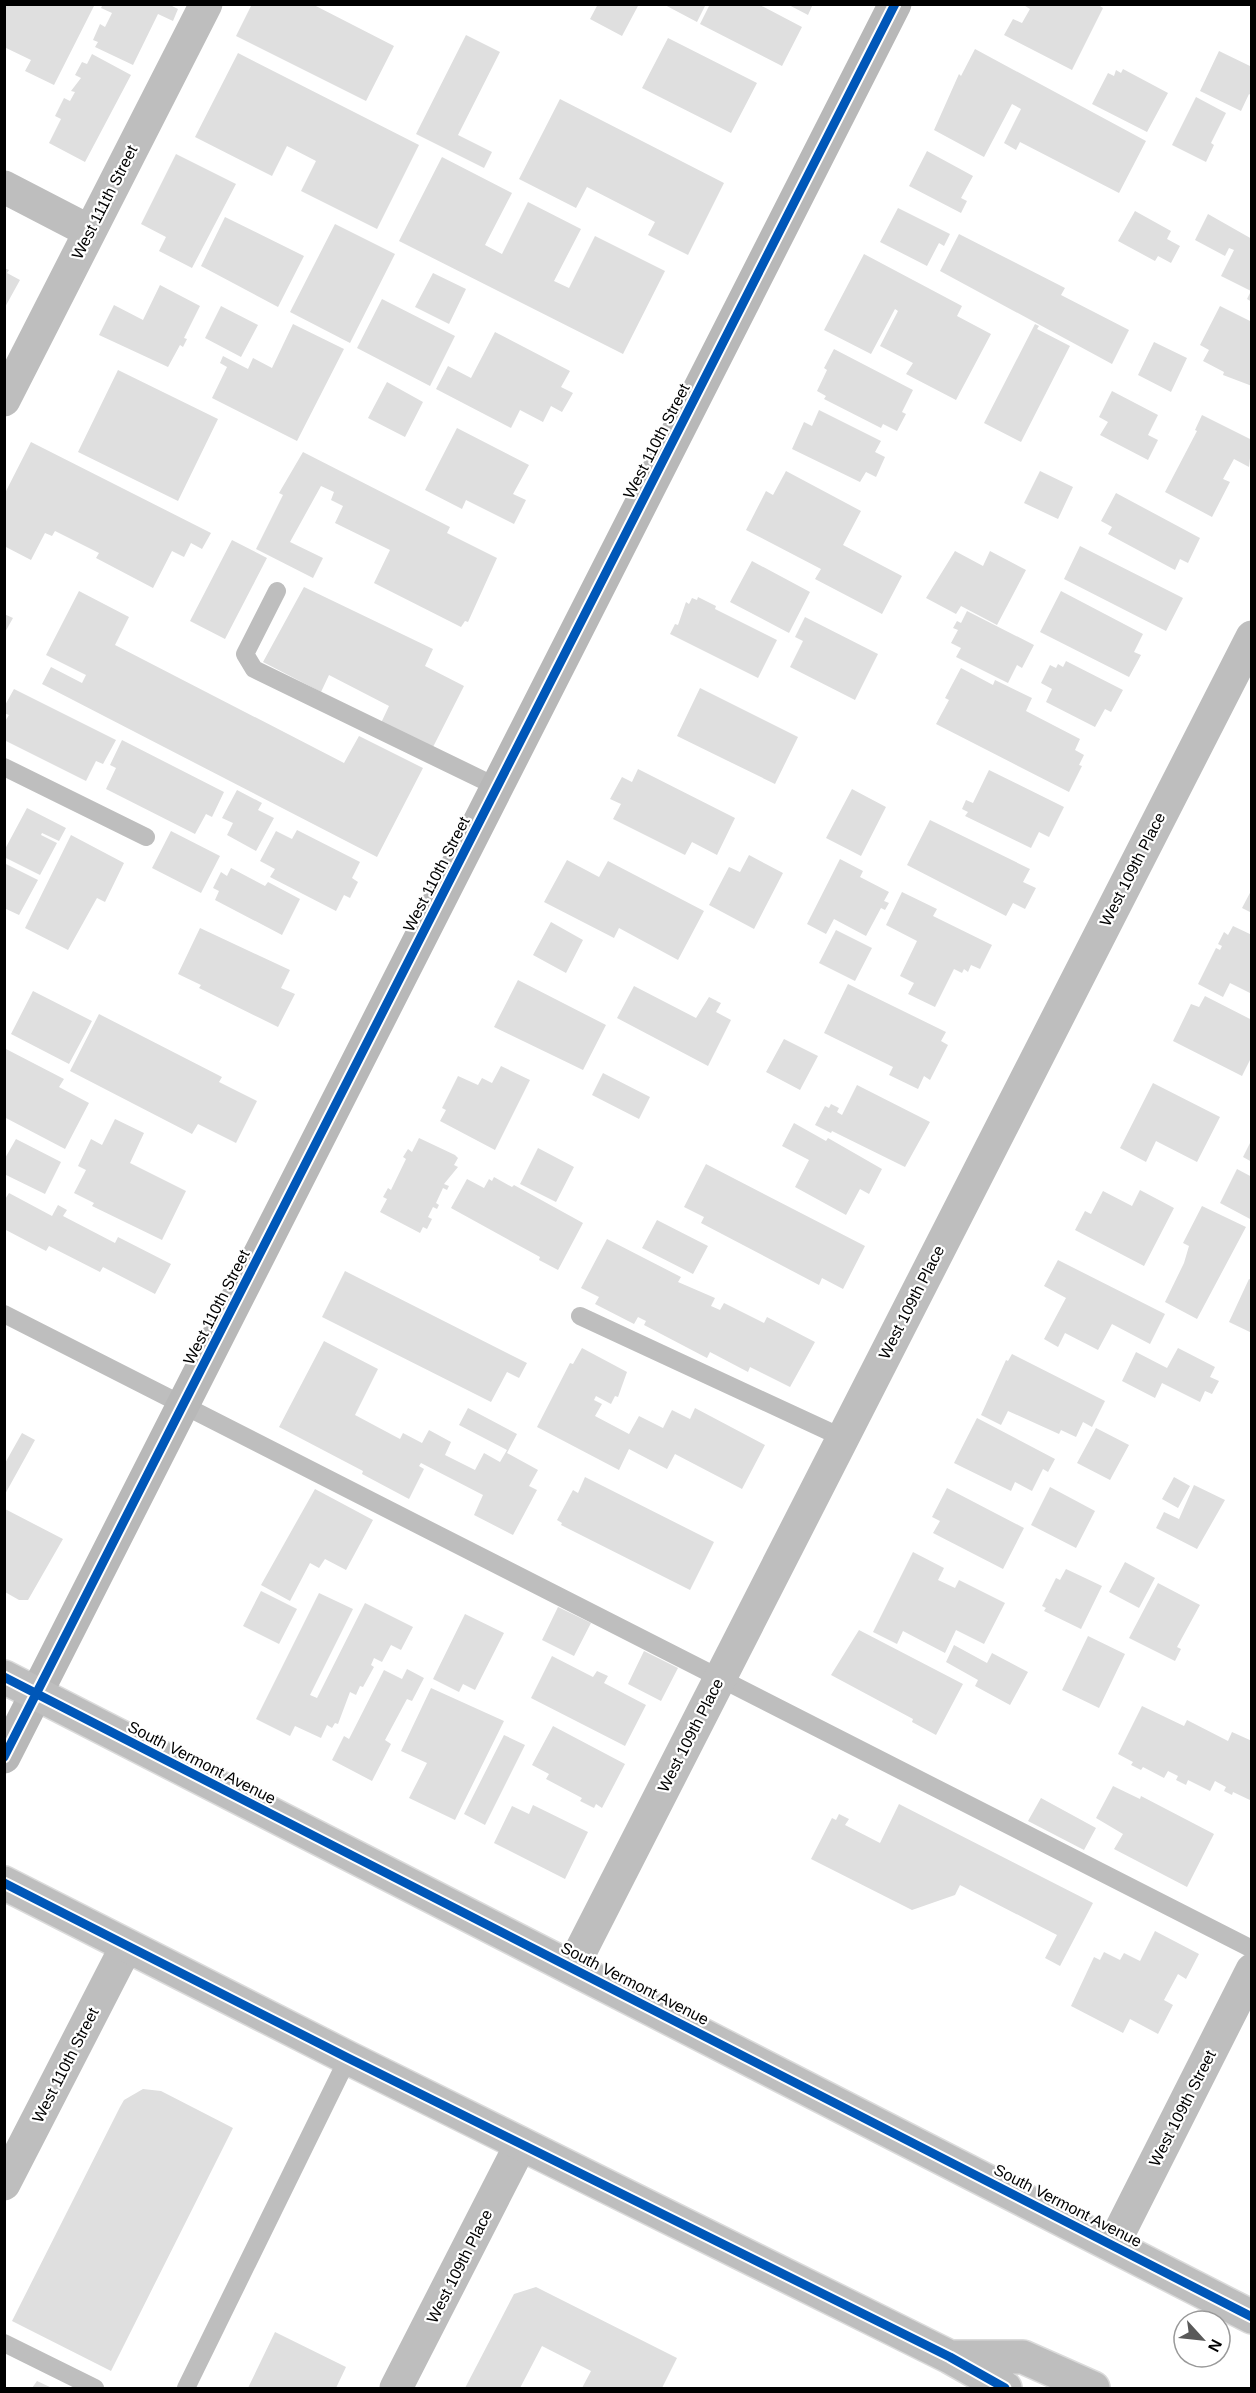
<svg xmlns="http://www.w3.org/2000/svg" width="1256" height="2393" viewBox="0 0 1256 2393" font-family="Helvetica,sans-serif">
<rect width="100%" height="100%" fill="#fff"/>
<!-- building -->
<path fill="#dfdfdf" d="M4 4H95L54 85 25 71 31 60 4 47Z
M103 4H168L178 9 173 21 158 14 133 65 95 47 98 42 93 40 100 24 105 27 112 13 101 8Z
M252 4H312L394 46 366 101 236 36Z
M598 4H639L622 36 590 19Z
M663 4H706L697 22Z
M710 4H758L802 27 782 66 700 24Z
M787 4H813L808 15Z
M1022 4H1097L1103 8 1072 70 1004 35 1013 19 1022 23 1030 9Z
M466 35 500 52 458 135 492 152 484 168 416 134Z
M668 38 757 83 731 133 642 88Z
M975 49 1146 141 1119 193 1020 142 1016 150 1004 143 1021 109 1012 104 984 157 934 130 959 74 961 76Z
M1219 51 1252 67V96L1249 94 1241 111 1200 91Z
M238 53 419 145 377 229 301 191 316 161 287 146 272 176 195 137Z
M92 54 131 75 85 162 49 143 61 119 55 116 64 98 70 101 75 92 71 91 81 78 75 75 82 62 87 64Z
M1123 69 1168 93 1147 132 1092 104 1108 73 1114 76 1116 70 1121 73Z
M1196 97 1226 113 1211 143 1214 145 1206 162 1172 145Z
M560 99 724 183 688 255 648 235 655 222 587 187 576 208 519 179Z
M927 151 973 176 961 198 967 201 961 213 909 186Z
M176 154 236 184 192 268 159 251 166 237 141 224Z
M442 157 512 193 485 245 502 254 528 202 581 229 554 281 569 288 595 236 665 271 623 354 399 241Z
M898 208 950 234 944 246 939 243 927 266 880 242Z
M1135 211 1171 231 1167 239 1180 246 1171 263 1158 256 1155 261 1118 241Z
M1208 214 1252 239V302L1247 299 1251 291 1221 276 1234 250 1229 248 1225 256 1195 240Z
M225 217 304 256 278 307 201 266Z
M335 224 395 254 350 343 290 312Z
M959 234 1065 288 1061 295 1129 330 1112 364 940 271Z
M864 254 962 306 957 316 991 334 956 400 906 374 913 363 880 346 898 311 895 309 871 354 824 330Z
M4 268 9 270 7 273 20 280 4 309Z
M433 273 466 289 449 324 415 307Z
M160 285 200 306 184 338 187 339 183 347 180 345 168 367 99 335 114 305 143 320Z
M382 299 455 336 430 386 357 348Z
M221 306 258 325 241 357 205 338Z
M1220 306 1252 322V386L1223 375 1224 372 1203 361 1209 350 1200 345Z
M293 324 344 349 297 441 212 398 227 367 220 363 223 356 248 369 253 358 272 368Z
M1035 324 1039 326 1037 329 1070 346 1021 442 984 423Z
M495 332 570 371 561 387 573 393 562 412 551 406 543 422 520 410 511 428 436 389 448 366 471 378Z
M1154 342 1187 358 1171 392 1138 375Z
M834 349 913 390 902 412 906 414 897 431 883 424 881 428 824 399 826 396 817 391 827 370 824 368Z
M118 370 218 419 178 501 78 452Z
M387 382 423 402 405 437 368 418Z
M1112 391 1158 415 1148 435 1158 440 1148 460 1100 435 1108 422 1099 417Z
M819 410 881 441 875 452 885 457 876 477 866 472 860 482 792 449 804 422 812 426Z
M1202 415 1252 440 1249 467 1234 459 1223 479 1230 482 1212 517 1165 492 1197 431 1195 430Z
M457 428 529 465 513 494 526 500 514 524 466 500 462 509 425 490Z
M31 442 211 533 202 549 191 543 184 557 172 551 153 588 96 558 99 553 55 531 52 536 45 533 31 560 4 546V495Z
M303 452 450 527 447 533 497 558 468 622 465 621 461 627 374 583 390 550 335 523 343 506 331 500 334 492 321 486 290 542 323 558 313 578 256 549 283 495 279 493Z
M786 471 861 511 843 545 902 576 882 614 815 579 821 569 746 530 766 491 773 495Z
M1040 471 1073 487 1058 519 1024 503Z
M1116 493 1200 538 1188 563 1180 559 1175 570 1108 534 1112 527 1101 521Z
M232 540 267 558 225 639 190 621Z
M1080 546 1183 598 1166 631 1064 579Z
M955 551 983 566 990 551 1026 570 997 625 961 606 956 614 926 598Z
M752 561 810 592 789 633 730 602Z
M304 587 433 649 425 666 464 686 432 749 381 723 389 706 329 675 321 692 263 662Z
M79 591 129 617 115 645 344 763 359 736 423 768 377 857 42 684 51 667 82 683 86 675 46 655Z
M1061 591 1143 634 1134 652 1141 655 1129 677 1040 632Z
M698 597 716 606 715 609 777 640 758 678 670 634 675 624 678 625 686 602 689 604 692 598 697 600Z
M967 611 1034 645 1022 668 1017 665 1008 683 956 657 961 648 951 643 958 630 953 628 957 621 961 623Z
M4 614 13 618 4 634Z
M805 617 878 654 855 700 790 667 803 641 795 637Z
M1066 661 1123 690 1111 712 1105 709 1095 727 1046 702 1052 689 1041 683 1050 665 1056 668 1058 664 1063 667Z
M961 668 993 685 995 680 1032 698 1026 711 1080 739 1075 750 1084 755 1079 765 1082 766 1069 792 936 724 949 700 945 698Z
M700 688 798 737 775 784 677 736Z
M14 689 116 740 103 764 96 761 86 781 4 740V723L9 715 4 713V707Z
M122 740 224 792 212 817 206 814 195 834 106 789 116 768 110 765Z
M638 769 735 818 717 855 692 842 685 855 613 819 621 804 610 799 622 777 632 782Z
M989 770 1064 807 1049 837 1039 832 1031 848 965 816 968 812 962 809 966 800 973 803Z
M852 789 886 807 861 856 826 838Z
M237 790 262 803 258 810 274 818 256 851 227 835 233 823 222 818Z
M27 808 66 828 59 841 42 833 41 835 57 843 40 875 4 857V851Z
M930 820 1030 869 1023 882 1036 888 1025 909 1013 903 1006 916 907 865Z
M297 830 360 862 352 878 358 882 350 898 344 895 336 911 270 877 275 869 260 861 276 831 292 839Z
M171 831 220 856 201 893 152 868Z
M71 835 124 863 105 902 97 898 68 950 25 928Z
M749 855 783 873 754 929 709 905 729 867 740 872Z
M840 859 863 871 860 877 889 892 884 901 889 903 885 910 881 908 866 936 834 919 826 934 807 924Z
M567 860 599 877 608 861 704 911 678 960 619 928 614 938 544 902Z
M4 863 38 880 19 915 4 908Z
M231 868 265 886 268 882 300 899 282 935 215 900 219 891 213 888 221 872 227 876Z
M1252 889V913L1242 908Z
M902 892 937 909 933 916 992 945 980 969 971 965 968 972 964 969 962 973 954 969 935 1007 908 994 914 983 900 976 917 941 886 925Z
M551 922 583 940 566 973 533 955Z
M1233 926 1252 935V994L1230 983 1223 997 1198 984 1216 948 1220 950 1222 946 1218 944 1224 932 1228 935Z
M200 928 290 970 281 988 295 994 278 1027 199 988 201 985 178 974Z
M836 930 872 948 855 981 819 963Z
M518 980 606 1025 583 1070 494 1027Z
M848 984 946 1032 941 1041 948 1045 930 1080 924 1076 918 1089 889 1075 893 1067 824 1033Z
M634 986 696 1018 709 997 721 1003 716 1012 731 1020 708 1066 617 1018Z
M33 991 92 1021 69 1064 11 1034Z
M1205 996 1252 1020V1056L1242 1076 1173 1041 1191 1004 1199 1007Z
M99 1014 222 1077 219 1082 257 1101 236 1143 198 1124 192 1134 70 1071Z
M784 1039 818 1056 800 1090 766 1072Z
M6 1049 64 1079 59 1087 89 1103 65 1149 4 1117Z
M501 1066 530 1080 495 1150 440 1121 446 1110 442 1108 458 1076 478 1085 482 1078 492 1083Z
M603 1073 650 1097 639 1119 592 1095Z
M1153 1083 1220 1117 1197 1162 1156 1141 1146 1162 1120 1148Z
M857 1085 930 1122 905 1167 832 1131 831 1133 815 1125 825 1106 829 1108 831 1104 839 1108 837 1112 842 1115Z
M115 1119 144 1133 130 1163 186 1191 162 1240 92 1206 94 1203 74 1193 86 1170 78 1166 91 1139 102 1145Z
M794 1123 826 1141 828 1138 882 1169 869 1194 860 1189 846 1215 795 1187 809 1160 782 1146Z
M419 1138 455 1155 458 1158 454 1165 458 1167 444 1184 449 1186 447 1190 443 1188 436 1203 439 1205 437 1209 433 1207 428 1217 432 1219 427 1229 423 1227 420 1233 380 1212 387 1199 383 1197 388 1188 391 1190 406 1159 403 1157 408 1149 412 1152Z
M16 1139 61 1162 45 1194 4 1174V1160Z
M1252 1139V1162L1243 1157Z
M538 1148 574 1167 556 1202 520 1184Z
M706 1164 865 1246 843 1289 822 1278 819 1285 701 1223 704 1217 684 1207Z
M1237 1169 1252 1177V1220L1220 1203Z
M494 1177 512 1187 514 1185 583 1223 558 1270 539 1260 540 1257 451 1208 467 1179 484 1188 489 1179 492 1181Z
M1140 1190 1174 1208 1144 1266 1075 1230 1085 1211 1091 1214 1103 1191 1132 1206Z
M9 1193 52 1216 58 1205 67 1210 63 1216 115 1243 118 1237 171 1264 155 1294 103 1267 100 1272 49 1246 46 1251 4 1229V1201Z
M1202 1206 1246 1227 1197 1319 1165 1302 1184 1263 1189 1246 1183 1243Z
M657 1220 708 1246 693 1274 642 1248Z
M607 1239 681 1277 678 1282 715 1298 711 1306 720 1310 724 1303 764 1323 767 1317 815 1342 790 1387 750 1367 748 1372 710 1352 707 1358 644 1325 646 1321 638 1317 634 1324 595 1304 599 1297 581 1288Z
M1058 1260 1165 1314 1150 1344 1112 1324 1098 1350 1065 1333 1058 1347 1044 1339 1066 1298 1044 1286Z
M345 1271 527 1363 519 1378 507 1372 491 1402 322 1317Z
M1249 1279 1252 1280V1333L1229 1322Z
M324 1341 378 1369 355 1415 400 1439 403 1433 422 1443 429 1430 451 1442 445 1455 475 1470 484 1453 500 1462 507 1450 459 1425 468 1408 517 1434 507 1453 538 1470 529 1486 537 1490 513 1535 474 1515 483 1495 421 1463 419 1466 424 1469 409 1499 362 1474 363 1471 279 1427Z
M582 1348 627 1372 618 1397 615 1396 611 1404 596 1396 594 1400 602 1404 595 1416 629 1434 639 1416 663 1428 672 1410 690 1419 695 1408 765 1445 742 1489 675 1454 667 1469 629 1449 619 1470 537 1427 570 1363 573 1364Z
M1178 1348 1215 1367 1210 1377 1219 1381 1212 1394 1205 1391 1200 1402 1162 1383 1155 1398 1122 1381 1136 1352 1167 1368Z
M1012 1354 1105 1401 1092 1427 1083 1422 1076 1437 1061 1430 1059 1434 1008 1411 1001 1425 981 1415 1006 1360 1008 1361Z
M977 1418 1055 1459 1048 1472 1043 1469 1032 1491 1015 1482 1011 1491 954 1463Z
M1096 1428 1129 1445 1110 1480 1077 1463Z
M22 1433 35 1440 4 1496V1465Z
M585 1477 714 1542 690 1590 561 1525 562 1523 557 1520 573 1490 578 1493Z
M1174 1477 1190 1486 1178 1508 1162 1499Z
M1194 1485 1225 1500 1197 1549 1156 1528 1164 1512 1179 1519Z
M1050 1487 1095 1511 1076 1548 1031 1525Z
M947 1488 1024 1528 1003 1569 933 1533 940 1521 932 1517Z
M315 1489 373 1520 346 1570 325 1559 319 1568 310 1563 290 1601 261 1585Z
M5 1509 63 1539 28 1600H19L5 1592Z
M913 1552 944 1568 938 1580 955 1588 959 1580 1005 1603 984 1644 956 1630 945 1653 903 1631 897 1644 873 1632Z
M1125 1562 1155 1578 1139 1608 1109 1592Z
M1066 1569 1102 1586 1081 1629 1044 1611 1046 1608 1042 1606 1056 1578 1060 1580Z
M1158 1583 1200 1605 1177 1647 1181 1649 1175 1661 1129 1638Z
M261 1591 297 1609 279 1644 243 1626Z
M319 1593 353 1609 310 1695 317 1698 365 1603 413 1627 401 1650 391 1645 382 1662 374 1658 371 1665 374 1667 363 1687 360 1686 356 1695 350 1692 338 1724 335 1723 332 1728 327 1725 321 1738 295 1726 290 1736 256 1719Z
M558 1607 591 1623 574 1656 542 1640Z
M465 1614 504 1633 475 1690 463 1684 459 1692 433 1679Z
M859 1630 963 1684 936 1735 912 1722 913 1719 831 1675Z
M1088 1636 1125 1654 1099 1708 1062 1690Z
M954 1645 987 1663 992 1653 1028 1672 1010 1705 975 1686 978 1680 946 1662Z
M644 1651 678 1668 661 1701 628 1684Z
M552 1656 593 1677 597 1671 608 1676 604 1683 646 1705 625 1746 531 1698Z
M407 1669 424 1678 412 1701 407 1699 385 1740 391 1744 372 1781 332 1760 344 1736 349 1739 384 1670 402 1679Z
M431 1688 504 1721 455 1820 409 1798 427 1763 401 1751Z
M1142 1706 1184 1726 1187 1720 1228 1741 1232 1732 1252 1741V1801L1233 1792 1232 1795 1224 1791 1226 1787 1215 1781 1210 1791 1188 1780 1186 1785 1176 1780 1178 1776 1168 1771 1164 1778 1143 1767 1141 1770 1131 1765 1133 1762 1118 1754Z
M553 1726 625 1764 602 1808 596 1804 594 1808 580 1801 582 1798 546 1779 549 1774 532 1765Z
M504 1735 525 1745 485 1825 464 1814Z
M1113 1786 1140 1799 1141 1796 1214 1834 1187 1887 1114 1849 1123 1834 1096 1818Z
M1041 1798 1096 1828 1084 1850 1028 1821Z
M899 1804 1093 1903 1060 1966 1045 1958 1057 1935 960 1885 955 1895 912 1910 811 1859 832 1818 836 1820 839 1814 849 1819 845 1825 880 1843Z
M533 1805 588 1832 565 1879 494 1843 512 1806 529 1814Z
M1155 1931 1199 1954 1186 1979 1178 1974 1164 2000 1173 2005 1158 2034 1130 2019 1123 2033 1071 2006 1094 1957 1100 1960 1104 1952 1120 1960 1124 1953 1140 1961Z
M143 2089 161 2091 233 2128 111 2371 12 2321 120 2107 124 2100Z
M536 2287 677 2358 662 2388H582L591 2371 542 2346 520 2388H465L514 2294Z
M275 2332 346 2367 336 2388H248Z
M37 2381 52 2388H32Z"/>
<g fill="none" stroke-linecap="round" stroke-linejoin="round">
<defs>
<path id="primary" d="M4 1677 1252 2317
M4 1883 348 2058 950 2357 1005 2388
M952 2357H1023L1093 2388"/>
</defs>
<!-- primary casing -->
<use href="#primary" stroke="#dbdbdb" stroke-width="36"/>
<!-- lane -->
<path stroke="#bebebe" stroke-width="18" d="M277 591 245 654 254 669 497 787
M4 767 146 837
M4 1314 1252 1949
M580 1316 841 1437
M4 2343 95 2388
M186 2388 348 2058"/>
<!-- street -->
<path stroke="#bebebe" stroke-width="33" d="M4 187 89 231
M4 400 206 4
M572 1968 1252 637
M4 2184 126 1947
M1113 2245 1252 1970
M396 2388 521 2144"/>
<!-- secondary -->
<path stroke="#b8b8b8" stroke-width="33" d="M4 1757 895 4"/>
<!-- primary -->
<use href="#primary" stroke="#bebebe" stroke-width="33"/>
<defs>
<path id="cycleway" d="M4 1677 1252 2317
M4 1757 895 4
M4 1883 348 2058 950 2357 1005 2388"/>
</defs>
<!-- cycleway casing -->
<use href="#cycleway" stroke="#fff" stroke-width="13"/>
<!-- cycleway -->
<use href="#cycleway" stroke="#0057b8" stroke-width="9"/>
</g>
<g text-anchor="middle" stroke-width="4.5" stroke-linejoin="round" paint-order="stroke">
<!-- street labels -->
<g font-size="16" fill="#000" stroke="#fff">
<text transform="translate(104 202) rotate(-63)" y="6">West 111th Street</text>
<text transform="translate(656 441) rotate(-63)" y="6">West 110th Street</text>
<text transform="translate(1132 869) rotate(-63)" y="6">West 109th Place</text>
<text transform="translate(436 874) rotate(-63)" y="6">West 110th Street</text>
<text transform="translate(911 1302) rotate(-63)" y="6">West 109th Place</text>
<text transform="translate(216 1307) rotate(-63)" y="6">West 110th Street</text>
<text transform="translate(690 1735) rotate(-63)" y="6">West 109th Place</text>
<text transform="translate(202 1762) rotate(27)" y="6">South Vermont Avenue</text>
<text transform="translate(635 1983) rotate(27)" y="6">South Vermont Avenue</text>
<text transform="translate(65 2065) rotate(-63)" y="6">West 110th Street</text>
<text transform="translate(1182 2108) rotate(-63)" y="6">West 109th Street</text>
<text transform="translate(1068 2205) rotate(27)" y="6">South Vermont Avenue</text>
<text transform="translate(459 2266) rotate(-63)" y="6">West 109th Place</text>
</g>
</g>
<!-- border -->
<rect width="1256" height="2393" fill="none" stroke="#000000" stroke-width="12"/>
<!-- north arrow -->
<g transform="translate(1202 2339) rotate(117)"><circle r="28" fill="#ffffff" stroke="#999999" stroke-width="1.5"/>
<path d="M0-4.5L10 22L0 15L-10 22Z" fill="#595959"/>
<text y="-9" font-size="16" font-weight="bold" text-anchor="middle" fill="#000000">N</text>
</g>
</svg>
